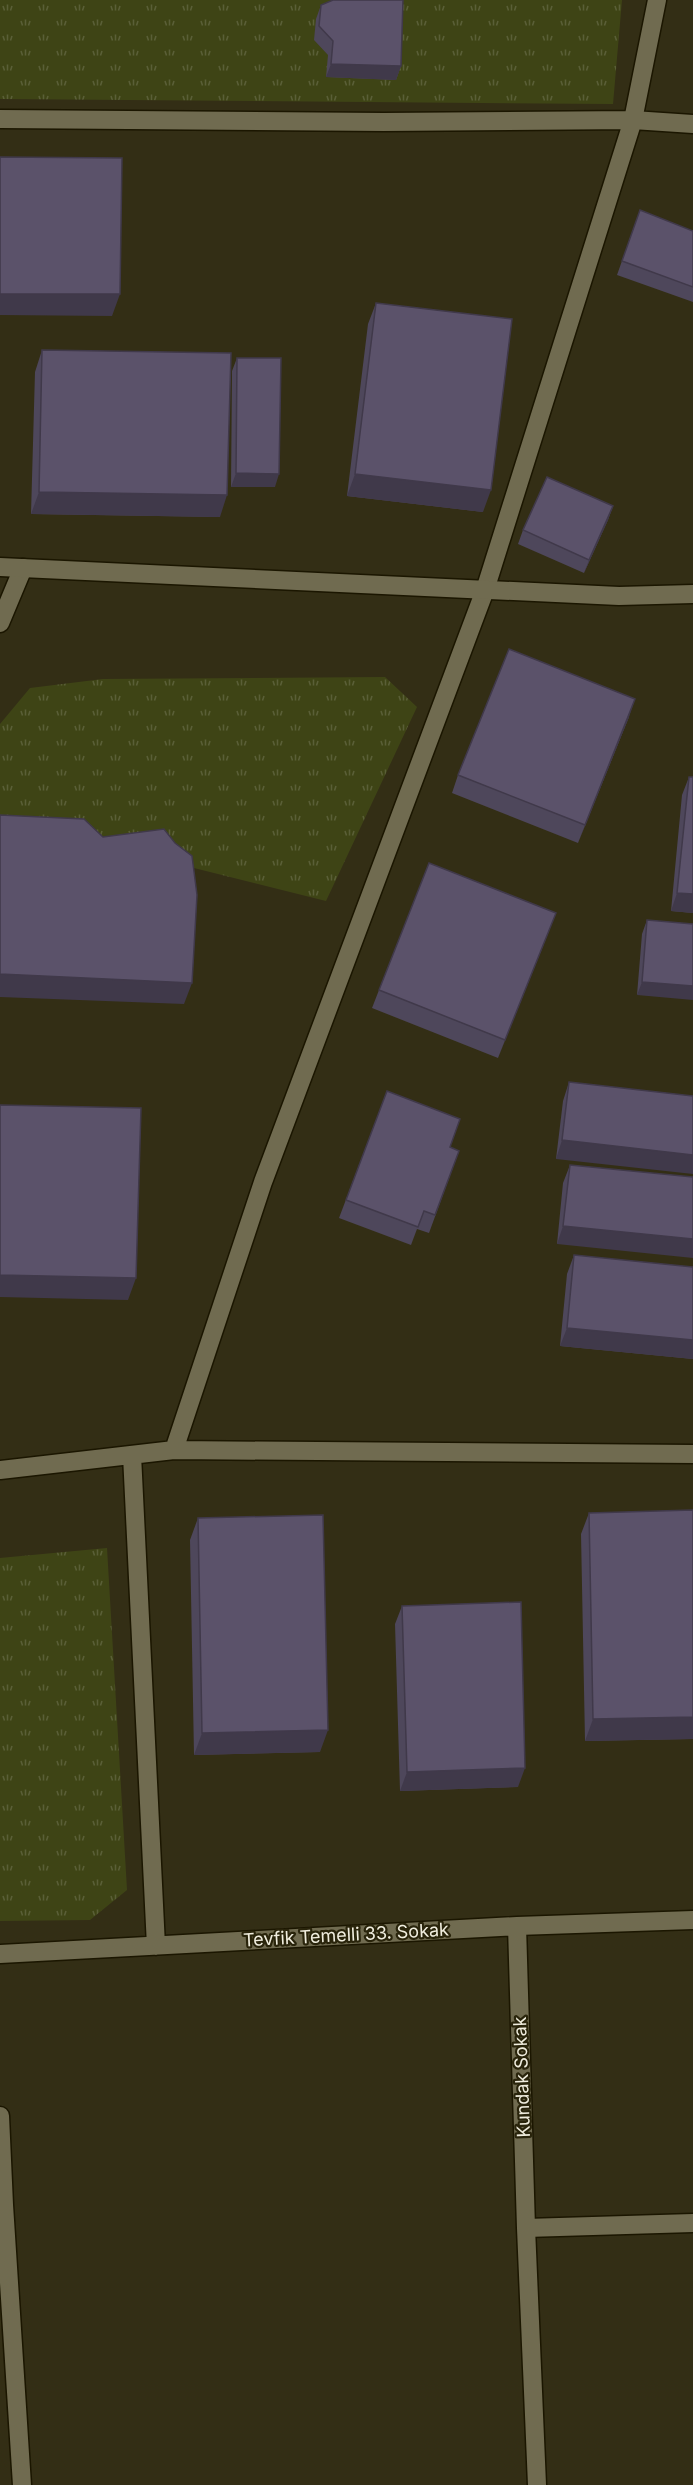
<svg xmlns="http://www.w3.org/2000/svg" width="693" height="2485" viewBox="0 0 693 2485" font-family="Inter,sans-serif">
<defs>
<pattern id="grass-tufts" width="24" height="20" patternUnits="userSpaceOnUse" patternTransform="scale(1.5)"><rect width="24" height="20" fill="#3e4415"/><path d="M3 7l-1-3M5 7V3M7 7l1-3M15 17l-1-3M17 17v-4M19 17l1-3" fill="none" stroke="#5a5f37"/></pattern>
</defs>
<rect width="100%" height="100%" fill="#332e15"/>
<!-- grass -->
<path fill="url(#grass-tufts)" d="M0 0H622L613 104 0 99Z
M385 677 417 707 326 901 162 860 0 832V724L30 688 103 679Z
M107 1548 127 1890 90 1920 0 1921V1558Z"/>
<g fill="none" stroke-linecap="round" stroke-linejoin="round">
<defs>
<path id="street" d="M0 119 384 122 633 120 693 124
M0 623 23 568
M174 1450 263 1182 485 590 633 120 657 0
M132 1455 156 1946
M0 1470 174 1450 693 1454
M517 1926 526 2228
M0 1954 517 1926 693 1920
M0 2116 4 2205 22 2485
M537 2485 526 2228 693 2223"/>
<path id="secondary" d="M0 567 619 596 693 594"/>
</defs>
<!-- street casing -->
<use href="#street" stroke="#1b1600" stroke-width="21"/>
<!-- secondary casing -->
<use href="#secondary" stroke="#1b1600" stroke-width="21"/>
<!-- street -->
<use href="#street" stroke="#706b50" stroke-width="18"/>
<!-- secondary -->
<use href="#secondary" stroke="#706b50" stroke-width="18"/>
</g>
<!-- wall -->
<path fill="#4e475b" d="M321 5 401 66 396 80 326 77 328 55 314 40 316 19Z
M640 210 693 231V302L617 275Z
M376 303 483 512 347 496 368 324Z
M42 350 220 517 31 514 35 372Z
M237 358 275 487H231L232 371Z
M613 506 608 520 584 573 518 544 523 530Z
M629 717 578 843 452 793 458 775Z
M689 777 693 913 671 911 682 795Z
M647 920 693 924 637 995 642 934Z
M549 931 498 1058 372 1008 379 990Z
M569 1082 693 1096 556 1159 563 1101Z
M387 1091 450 1147 459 1151 429 1233 417 1229 411 1245 339 1218Z
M570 1165 693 1177 557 1244 563 1183Z
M574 1255 693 1267V1359L560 1346 567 1274Z
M693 1510V1739L585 1741 581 1534 589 1513Z
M198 1518 320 1752 194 1755 190 1540Z
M402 1606 518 1787 400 1791 395 1624Z"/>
<!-- shaded-wall -->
<path fill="#40394a" d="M331 64 401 66 396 80 326 77Z
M0 294H120L112 316 0 315Z
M236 473 279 474 275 487H231Z
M355 474 491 490 483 512 347 496Z
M39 492 227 495 220 517 31 514Z
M613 506 608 520 584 573 589 560Z
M635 699 629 717 578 843 585 825Z
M677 893 693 894V913L671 911Z
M556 913 549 931 498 1058 505 1040Z
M0 974 192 983 184 1004 0 997Z
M642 982 693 986V1000L637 995Z
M562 1140 693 1155V1174L556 1159Z
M563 1226 693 1239V1258L557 1244Z
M0 1275 136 1278 128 1300 0 1297Z
M567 1328 693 1340V1359L560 1346Z
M693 1717V1739L585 1741 593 1719Z
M328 1730 320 1752 194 1755 202 1733Z
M525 1768 518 1787 400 1791 407 1772Z"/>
<!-- building -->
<path fill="#5b526a" stroke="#40394a" stroke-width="1.5" d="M333 0H403L401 66 331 64 333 41 319 26 321 5Z
M0 157 122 158 120 294H0Z
M640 210 693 231V287L622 261Z
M376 303 512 319 491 490 355 474Z
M42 350 231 353 227 495 39 492Z
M237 358H281L279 474 236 473Z
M547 477 613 506 589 560 523 530Z
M509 649 635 699 585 825 458 775Z
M689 777H693V894L677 893Z
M0 815 84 819 103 837 164 829 175 843 192 856 197 895 192 983 0 974Z
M429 863 556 913 505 1040 379 990Z
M647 920 693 924V986L642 982Z
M569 1082 693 1096V1155L562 1140Z
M387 1091 460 1119 450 1147 459 1151 435 1215 424 1211 418 1227 346 1200Z
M0 1105 141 1108 136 1278 0 1275Z
M570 1165 693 1177V1239L563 1226Z
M574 1255 693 1267V1340L567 1328Z
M693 1510V1717L593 1719 589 1513Z
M323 1515 328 1730 202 1733 198 1518Z
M521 1602 525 1768 407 1772 402 1606Z"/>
<g text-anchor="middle" stroke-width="4.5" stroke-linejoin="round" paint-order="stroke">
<!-- street labels -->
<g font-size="18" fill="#f0edde" stroke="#29240b">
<text transform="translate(346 1935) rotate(-3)" y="6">Tevfik Temelli 33. Sokak</text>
<text transform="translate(522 2077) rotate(-92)" y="6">Kundak Sokak</text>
</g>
</g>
</svg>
